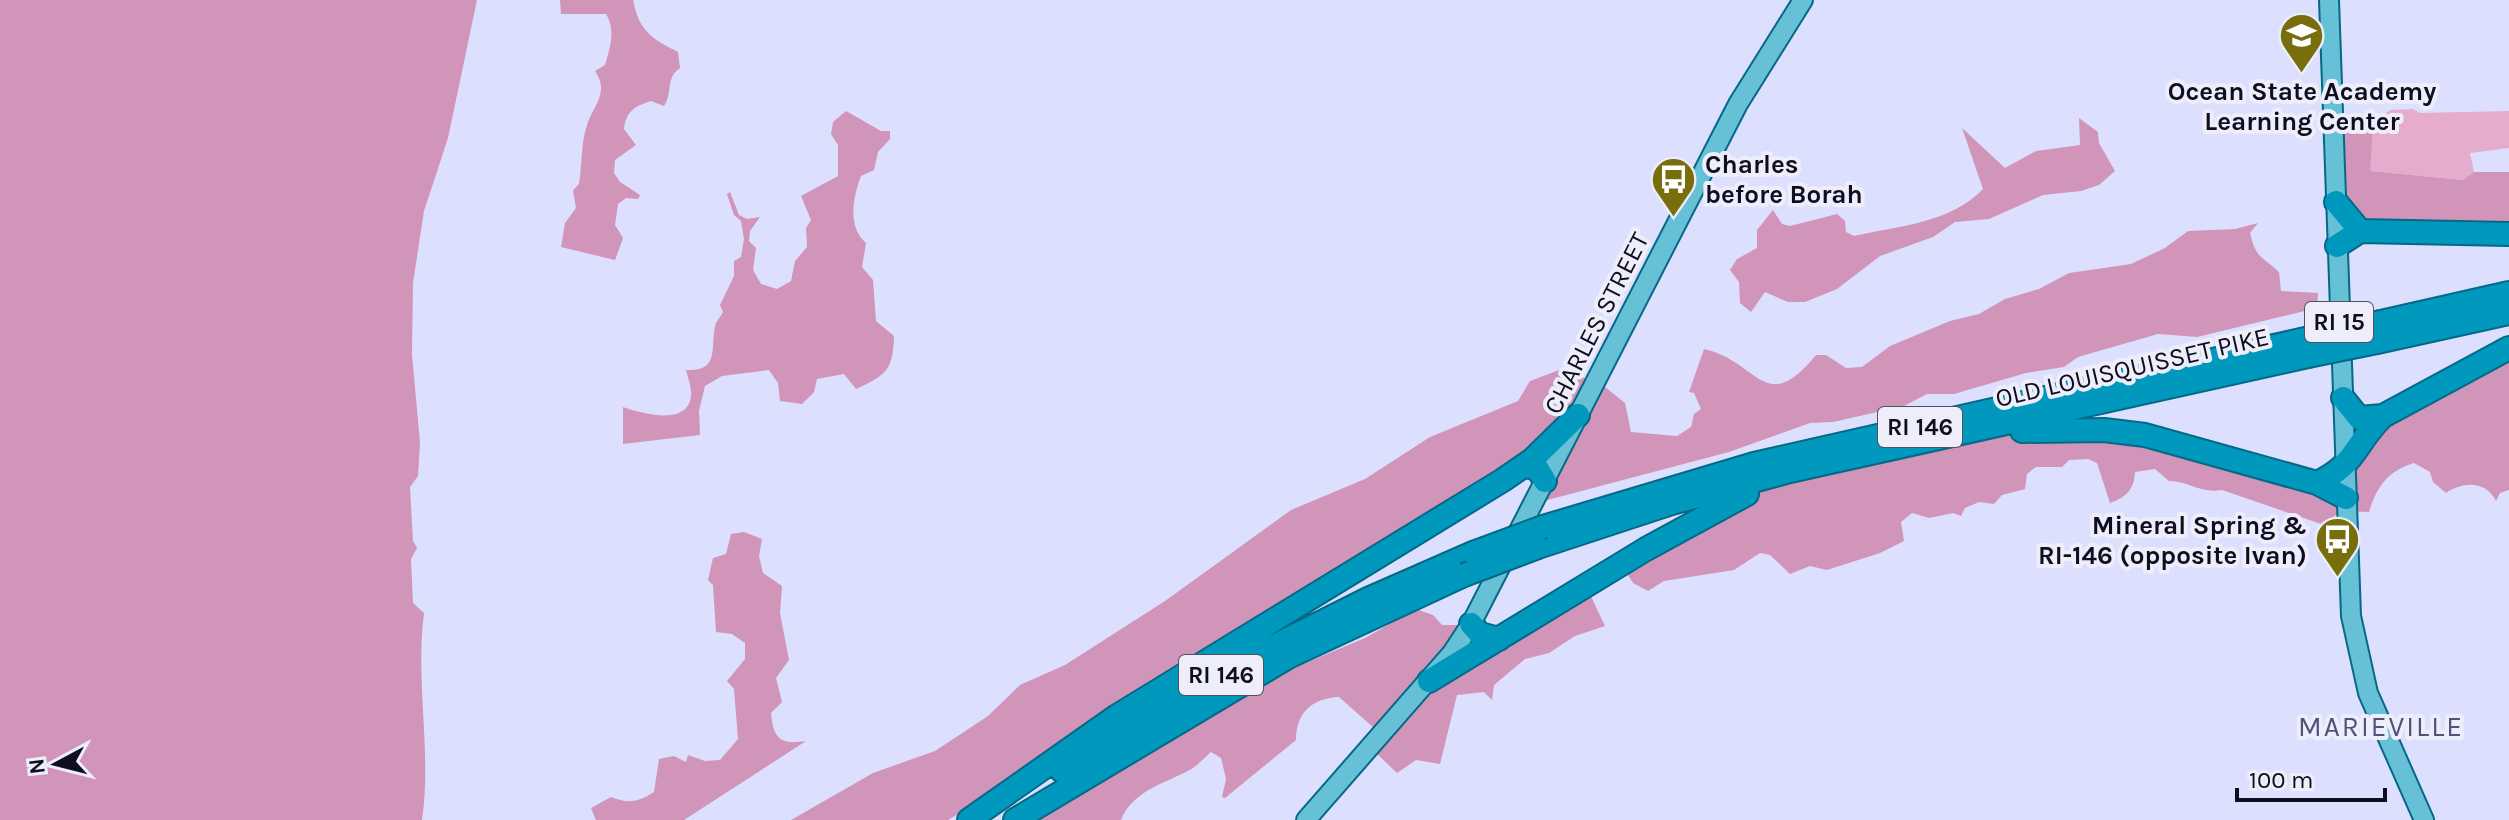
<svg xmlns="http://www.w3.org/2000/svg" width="2509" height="820" viewBox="0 0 2509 820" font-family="Karla,sans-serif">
<rect width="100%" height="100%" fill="#dddfff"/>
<!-- green -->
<path fill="#e5accd" d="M2413 109 2420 113 2509 111V148L2470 153 2474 172 2463 180 2370 171V122L2391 110Z"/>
<!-- forest -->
<path fill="#d095b8" d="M0 0H477L448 138 424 211 413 283 412 354 420 443 418 476 410 487 413 541 417 548 411 559 413 603 424 613C415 681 432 752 422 820H0Z
M560 0H633C639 31 652 39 678 52L680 68C665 78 673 93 664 106L651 101C635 106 626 111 624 129L636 145 615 160 614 173 620 182 640 195 638 199 626 198 618 204 615 225 623 238 615 260 561 247 565 223 576 208 573 190 579 184C582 166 581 142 587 125 593 106 610 93 595 71L605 65C610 48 616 30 606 14H561Z
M846 111 881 131H890V139L878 152 874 170 861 176C853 197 847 227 866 243L862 267 873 280 876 321 894 336C893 371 886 375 856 389L844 374 817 379 814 392 802 404 780 401 778 383 769 370 722 376 705 386 699 411 700 435 623 444V407C640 413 688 427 691 396 692 388 688 378 686 370 722 372 709 345 716 323 718 319 721 316 723 312L720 305 734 276V261L741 257 744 239 741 221 734 215 727 194 730 192 739 215 747 219 760 217 750 231 749 241 756 248 753 270 761 284 777 289 791 281 795 261 807 247 806 228 811 220 801 196 838 176V145L831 134 833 122Z
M2365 116 2373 124 2370 171 2463 180 2474 172H2509V222L2351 223 2342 193 2339 121Z
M2079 118 2098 132 2099 143 2115 171 2099 185 2081 191 2043 195 1989 219 1955 222 1933 237 1880 256 1837 289 1805 302H1788L1765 292 1751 312 1740 303 1739 282 1730 270 1737 259 1757 248V230L1773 210 1782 224 1790 226 1837 214 1845 221 1846 232 1854 236C1898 226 1951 223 1983 189L1962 128 2005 168 2036 151 2080 145Z
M2258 223 2250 233C2256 259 2262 256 2279 272L2281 291 2318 293 2317 308 2197 337 2158 334 2078 357 2064 367 2026 373 1954 394H1927L1904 406 1833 422 1810 423 1729 452 1536 503 1545 462 948 820H791L873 773 935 751 988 716 1020 685 1065 665 1165 601 1291 510 1365 479 1430 437 1518 401 1530 381 1559 370 1600 383 1625 403 1631 432 1677 436 1691 427 1694 414 1701 409 1694 393 1689 392 1704 349C1759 361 1764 418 1816 355H1826L1846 368 1862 367 1890 346 1950 321 1979 314 2005 299 2039 289 2069 273 2131 264 2165 248 2188 231 2235 229Z
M2509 347V490L2500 493 2496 501C2486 481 2464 481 2446 493L2433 482 2430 472 2414 463C2388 471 2377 486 2369 512L2343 511 2321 524 2222 490C2201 494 2189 481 2169 481L2155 469 2135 472C2134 489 2127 497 2110 503L2097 463 2088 459 2069 460 2062 467H2036L2027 474 2025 489 2002 495 1994 504 1979 502 1965 508 1961 516 1953 513 1929 518 1912 513 1901 522 1904 541 1880 553 1827 570 1810 566 1790 574 1770 555 1760 553 1734 570 1664 581 1648 591 1633 583 1621 564 1740 496 1842 464 1974 432 2067 427 2310 477 2353 447 2357 429Z
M744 532 762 539 759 556 763 573 782 586 780 613 789 660 776 678 782 702 771 713C773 739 781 745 806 741L684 820H596L591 808 611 797C628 804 639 802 654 792L659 759 674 756 686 762 688 755 705 761 720 760 738 739 734 689 727 681 745 659V643L732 634 716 632 713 585 708 580 713 558 726 554 731 534Z
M1588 590 1605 626 1575 636 1549 653 1525 659 1494 685 1492 700 1484 692 1457 695 1440 764 1416 760 1397 773 1373 750 1383 736 1339 697C1313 698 1296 712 1296 740L1225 798 1222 797 1226 779 1221 758 1211 752C1203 759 1195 768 1186 772 1162 784 1132 792 1121 820H1035L1284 672 1365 638 1416 609 1433 615 1442 625H1472L1476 641Z"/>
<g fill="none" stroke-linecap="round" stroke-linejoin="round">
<defs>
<path id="major" d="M2329 0 2351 616 2368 693 2424 820
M1306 820 1452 653 1471 624 1738 104 1803 0"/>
<path id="highway" d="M2336 202 2360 231
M2337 246 2360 231 2509 234
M2381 322 2509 293
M2377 342 2509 313
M2343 398 2359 418 2383 416
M2022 431 2104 430 2145 435 2317 483 2346 498
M1524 466 1537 468 1545 481
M2317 483C2357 464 2354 444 2383 416L2509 348
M1543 527 1754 464 2301 340
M1538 547 1672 503 1790 471 2308 356
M1471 624 1480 634 1499 639
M1429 681 1646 549 1747 494
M1062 771 1268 649 1368 599 1473 553
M969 820 1117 716 1503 480 1532 460 1578 415
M1015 820 1288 657 1464 575"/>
</defs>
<!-- major casing -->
<use href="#major" stroke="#056886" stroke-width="22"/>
<!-- highway casing -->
<use href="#highway" stroke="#056886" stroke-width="26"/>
<!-- major -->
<use href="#major" stroke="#66c1d7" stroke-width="18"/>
<!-- highway -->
<use href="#highway" stroke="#0098bd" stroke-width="22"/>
<defs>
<path id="highway-bridge" d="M2301 340 2381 322
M2308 356 2377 342
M1473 553 1543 527
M1464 575 1538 547"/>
</defs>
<!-- highway-bridge casing -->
<use href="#highway-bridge" stroke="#056886" stroke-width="26" stroke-linecap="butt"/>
<!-- highway-bridge -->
<use href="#highway-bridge" stroke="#0098bd" stroke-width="22"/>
</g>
<!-- icons -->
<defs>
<symbol id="school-pin" viewBox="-11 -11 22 30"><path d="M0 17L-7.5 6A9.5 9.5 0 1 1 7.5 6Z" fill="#786e0b" stroke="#edeef9"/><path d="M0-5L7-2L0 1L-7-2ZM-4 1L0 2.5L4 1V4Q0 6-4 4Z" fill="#fff"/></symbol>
<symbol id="bus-pin" viewBox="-11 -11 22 30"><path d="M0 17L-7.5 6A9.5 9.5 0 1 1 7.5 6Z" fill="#786e0b" stroke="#edeef9"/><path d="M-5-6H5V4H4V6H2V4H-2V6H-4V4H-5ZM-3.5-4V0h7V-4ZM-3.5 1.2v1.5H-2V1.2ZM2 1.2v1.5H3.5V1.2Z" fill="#fff"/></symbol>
</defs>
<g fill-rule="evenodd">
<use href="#school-pin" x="2276" y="10" width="51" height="69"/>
<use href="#bus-pin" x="1648" y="154" width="51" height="69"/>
<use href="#bus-pin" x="2312" y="514" width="51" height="69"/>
</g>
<g text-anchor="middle" stroke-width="8" stroke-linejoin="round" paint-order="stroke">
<!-- shield labels -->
<g fill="#edeef9" stroke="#525161" stroke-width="2">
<rect x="2305" y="302" width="68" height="40" rx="6"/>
<rect x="1878" y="407" width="84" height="40" rx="6"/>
<rect x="1179" y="655" width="84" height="40" rx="6"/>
</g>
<g font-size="24" font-weight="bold" fill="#0f0e20">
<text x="2339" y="330">RI 15</text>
<text x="1920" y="435">RI 146</text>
<text x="1221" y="683">RI 146</text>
</g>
<!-- poi labels -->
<g font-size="26" font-weight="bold" fill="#0f0e20" stroke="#edeef9">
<text x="2302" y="100">Ocean State Academy<tspan x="2302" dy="30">Learning Center</tspan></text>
<text x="1705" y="173" text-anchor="start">Charles<tspan x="1705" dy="30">before Borah</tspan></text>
<text x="2307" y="534" text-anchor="end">Mineral Spring &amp;<tspan x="2307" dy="30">RI-146 (opposite Ivan)</tspan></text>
</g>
<!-- street labels -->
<g font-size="26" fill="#0f0e20" stroke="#edeef9">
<text transform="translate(1596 323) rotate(-63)" y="9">CHARLES STREET</text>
<text transform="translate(2132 367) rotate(-13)" y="9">OLD LOUISQUISSET PIKE</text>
</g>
<!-- neighbourhood labels -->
<g font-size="28" letter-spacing="2" fill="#51517d" stroke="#edeef9">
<text x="2381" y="736">MARIEVILLE</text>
</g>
</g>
<!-- north arrow -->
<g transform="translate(56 764) rotate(263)" stroke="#edeef9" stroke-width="6" paint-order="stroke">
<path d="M0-6L14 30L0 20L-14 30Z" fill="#0f0e20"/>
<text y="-12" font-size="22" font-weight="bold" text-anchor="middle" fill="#0f0e20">N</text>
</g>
<!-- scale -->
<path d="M2237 788v12h148v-12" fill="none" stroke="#0f0e20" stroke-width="4"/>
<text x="2249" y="788" font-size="24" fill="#0f0e20" stroke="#edeef9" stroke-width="6" paint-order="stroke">100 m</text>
</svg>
